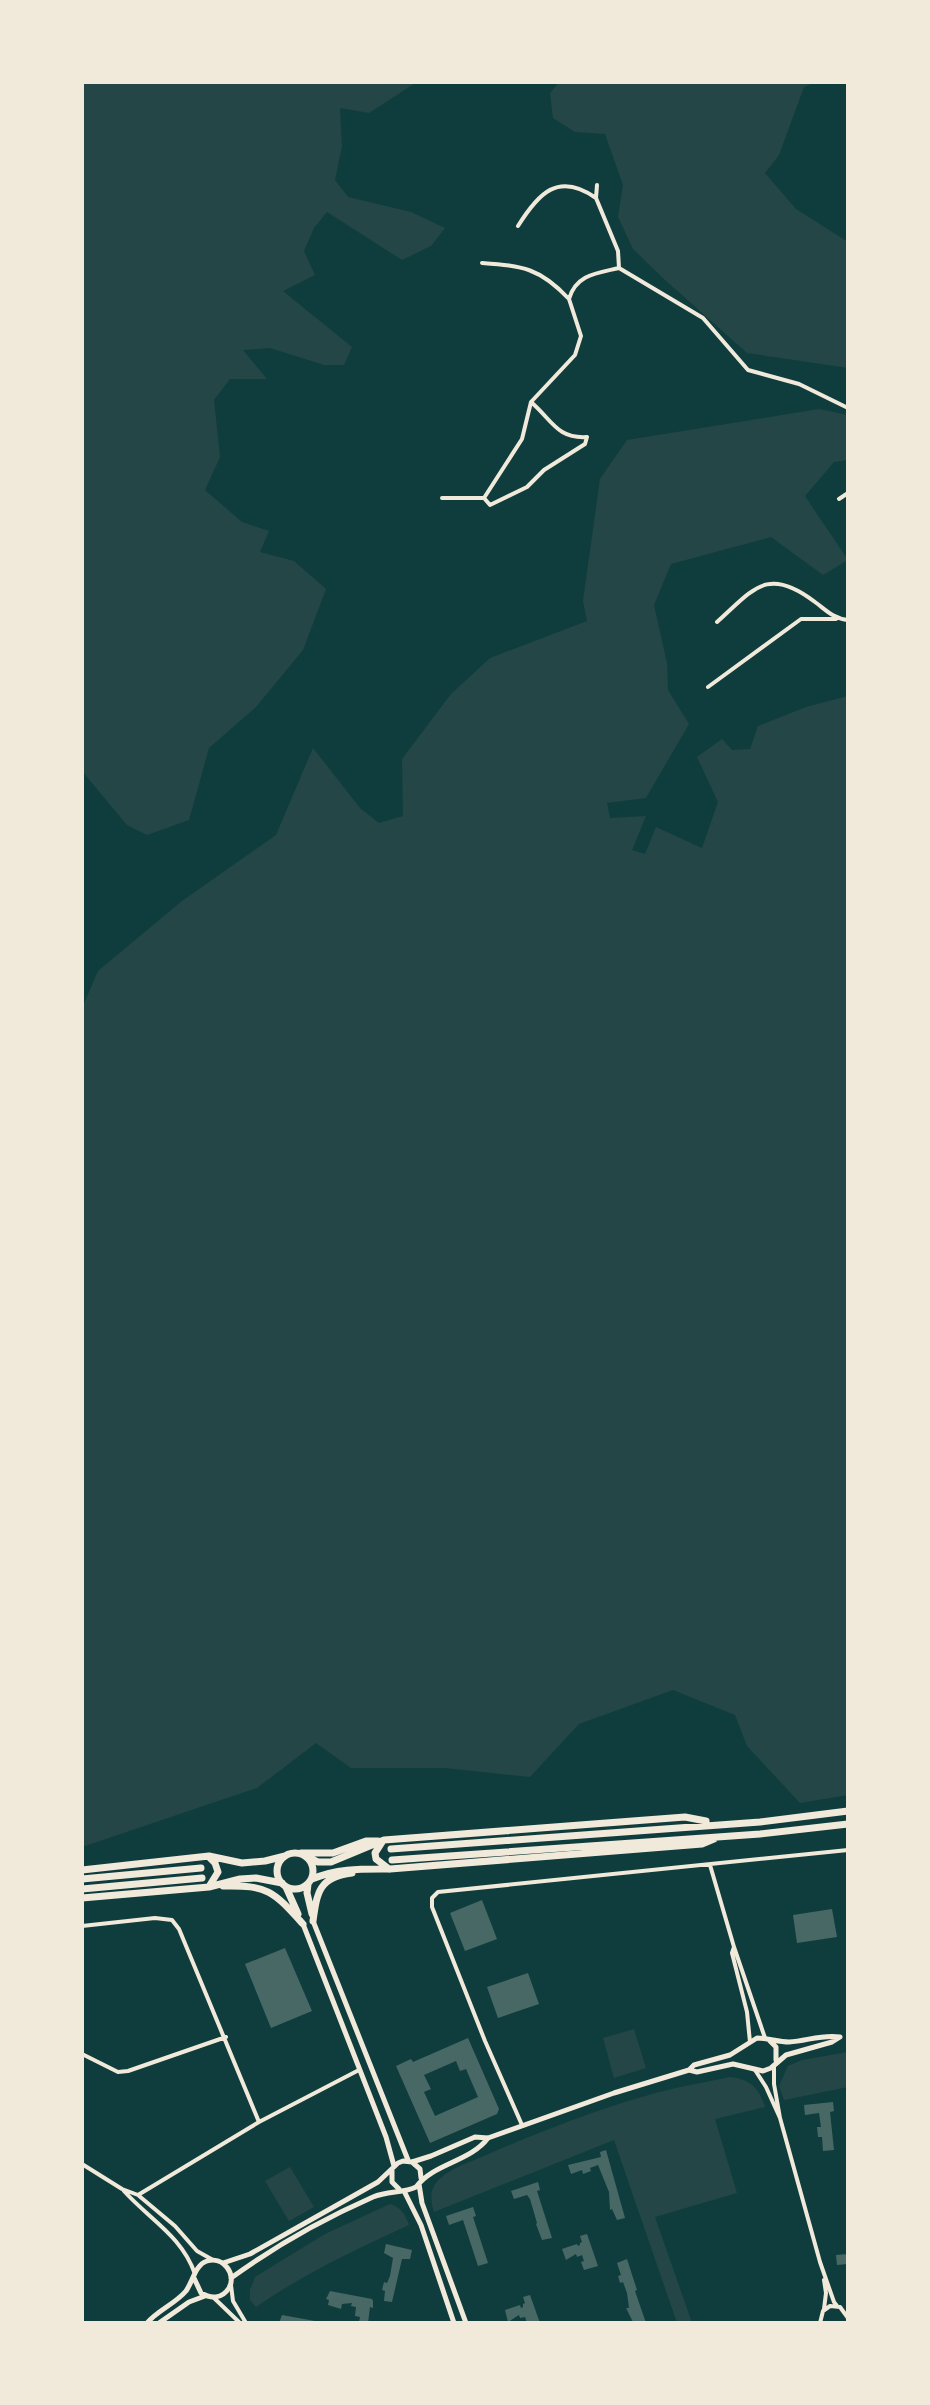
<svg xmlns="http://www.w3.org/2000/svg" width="930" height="2405" viewBox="0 0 930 2405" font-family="Helvetica,sans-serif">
<rect width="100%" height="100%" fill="#0f3d3e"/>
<!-- green -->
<path fill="#244646" d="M82 82H417L369 113 340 108 342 146 335 180 348 197 411 212 445 228 431 246 402 260 327 212 314 228 304 251 315 275 283 291 352 347 344 365H324L270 348 243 350 267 379H230L214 400 220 457 205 490 242 522 269 531 260 552 294 561 326 589 303 650 256 707 209 748 189 820 147 835 127 825 82 771Z
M559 82H816L804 87 779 155 765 173 796 209 848 242V368L747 353 664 279 633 249 618 217 623 185 605 134 575 132 553 118 550 93Z
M819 409 848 415V460L834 462 805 496 848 560 823 575 771 537 671 564 654 605 667 663 668 690 689 724 646 798 607 803 610 818 646 816 632 850 645 854 656 827 702 848 718 802 697 757 722 739 732 750 750 749 758 726 806 707 848 696V1795L800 1803 747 1746 735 1715 673 1690 579 1724 530 1777 445 1768H351L316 1743 257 1788 82 1847V1008L98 971 182 901 276 835 313 748 360 808 379 823 403 816 402 759 451 694 490 658 587 621 583 601 600 479 627 440Z
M634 2029 646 2068 614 2078 603 2038Z
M848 2052V2087L784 2100 779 2086 788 2066 802 2060Z
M730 2077C750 2079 759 2088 765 2107L715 2119 737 2193 655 2217 692 2323H677L614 2140 434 2212C431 2202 429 2192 436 2183 447 2169 468 2163 484 2156 541 2131 615 2102 676 2088 694 2084 712 2081 730 2077Z
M290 2167 314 2207 289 2221 265 2181Z
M390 2204C402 2208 405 2214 409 2225 357 2249 303 2274 256 2307L250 2300V2290L255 2277 325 2234Z"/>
<!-- building -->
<path fill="#486865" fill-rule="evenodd" d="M482 1900 497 1939 465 1951 450 1913Z
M832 1909 837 1937 797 1943 793 1915Z
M285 1948 312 2011 271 2028 245 1964Z
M528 1973 539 2004 498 2018 487 1987Z
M468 2038 499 2109 497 2114 430 2143 396 2066 411 2059 413 2062ZM456 2061 460 2071 466 2069 478 2097 435 2116 424 2092 431 2089 424 2075Z
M833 2102 834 2111 830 2112 834 2150 823 2151 822 2137H818L817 2127H821L819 2113 805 2115 804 2105Z
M606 2150 625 2218 617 2220 612 2209 610 2210 609 2192 598 2165 590 2168 591 2171 583 2174 582 2170 571 2174 568 2165 601 2157 600 2152Z
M538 2182 540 2190 537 2191 552 2238 542 2240 536 2224 537 2223 530 2199 527 2195 514 2199 511 2191Z
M473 2207 476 2216 473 2217 488 2263 478 2266 463 2220 449 2225 446 2216Z
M587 2234 598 2266 584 2270 581 2262 584 2261 582 2255 577 2257 576 2254 566 2260 562 2249 577 2244 578 2246 580 2245V2243L582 2242 580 2236Z
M386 2244 412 2250 410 2259H402L392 2302 384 2301 385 2291 382 2290 384 2282 387 2283 390 2276 393 2258 384 2253Z
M848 2254V2264L837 2265 836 2255Z
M627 2259 637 2290 635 2291 646 2323 633 2322 626 2308H629L627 2293 623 2282 620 2283 618 2276 621 2275 617 2263Z
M330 2291 372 2299 373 2301V2308L370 2307 368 2323 359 2322 360 2317 355 2316 356 2307 351 2306 352 2303 342 2304 341 2309 328 2305 329 2300 326 2299Z
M530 2295 540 2323H527L525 2317 520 2318 519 2315 508 2322 505 2310 520 2305 521 2308 523 2307V2304L525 2303 523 2297Z
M282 2315 315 2321V2323H279Z"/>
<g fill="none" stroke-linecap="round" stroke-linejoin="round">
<!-- minor -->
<path stroke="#f1e9da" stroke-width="4" d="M596 198 618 251 619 268 703 318 748 370 799 384 848 408
M518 226C538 194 558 171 596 198L597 185
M482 263C523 266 540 268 569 299 576 274 598 273 619 268
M442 498H484L522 439 531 402 575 355 581 336 569 299
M484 498 490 505 527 487 544 470 585 444 587 437C557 439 552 420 531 402
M839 499 848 493
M717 622C753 590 767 565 815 602 826 610 834 619 848 620
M708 687 801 619H836
M710 1865 734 1947
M82 1926 155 1918 172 1920 179 1929 259 2122
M750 2042 747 2012 732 1953 734 1947 765 2038
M82 2054 118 2072 128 2071 226 2037
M755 2070 766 2087 780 2118 774 2084V2066
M780 2118 820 2262 834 2302 837 2306
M522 2125 485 2041 432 1907V1898L438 1892 848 1850
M82 2164 122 2189 138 2195 175 2226 197 2251 213 2260
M124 2191C149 2219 182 2236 195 2274
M138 2195 259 2122 359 2070
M824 2280 826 2293 824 2309
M231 2285 233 2301 246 2323
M213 2297 240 2323
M820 2323 823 2311 830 2306 840 2307 848 2318
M848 2323V2321"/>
<!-- tertiary -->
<path stroke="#f1e9da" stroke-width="5" d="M313 1921 408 2160
M303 1924 386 2137 394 2166
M770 2041 776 2047V2060
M412 2162 420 2169 421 2178
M392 2171V2182L399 2189
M419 2184 422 2203 466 2323
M404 2191 421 2225 454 2323
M223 2263 250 2254 378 2182 398 2163 403 2161 412 2162 431 2156 475 2137 488 2138 614 2093 689 2070 694 2065 730 2055 757 2038C768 2038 778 2042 789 2042 807 2041 822 2034 840 2037L832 2042 786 2055 771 2068 763 2071 733 2064 697 2072 689 2070
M231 2278C275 2246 323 2219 373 2197 388 2191 404 2193 416 2187 434 2163 470 2162 488 2138
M147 2323C158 2310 175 2304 186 2291 193 2281 195 2265 207 2261 223 2256 237 2274 229 2288 222 2299 211 2299 201 2293L194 2278
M159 2323 189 2302 205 2296"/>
<!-- trunk -->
<path stroke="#f1e9da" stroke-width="7" d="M382 1842 375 1853 376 1859 389 1869
M391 1849 760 1822 848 1811
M277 1871a18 18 0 1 1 36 0a18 18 0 1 1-36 0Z
M301 1853H333L366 1841H378
M307 1857 318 1862H331L384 1840 685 1817 706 1821
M392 1860 760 1834 848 1824
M82 1870 209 1856 242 1863 265 1861 285 1856
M82 1879 201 1868
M312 1879C338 1868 362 1869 390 1869L702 1844 714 1839
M308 1884 307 1893 312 1914
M210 1885 218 1872 215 1863 210 1858
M223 1886C268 1885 273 1891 303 1924
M286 1887 298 1914
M82 1889 202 1878
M82 1898 209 1887 240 1879 256 1878 282 1883
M313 1921C317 1892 319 1877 352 1873"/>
</g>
<!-- border -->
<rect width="930" height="2405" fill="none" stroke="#f1e9da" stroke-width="168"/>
</svg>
